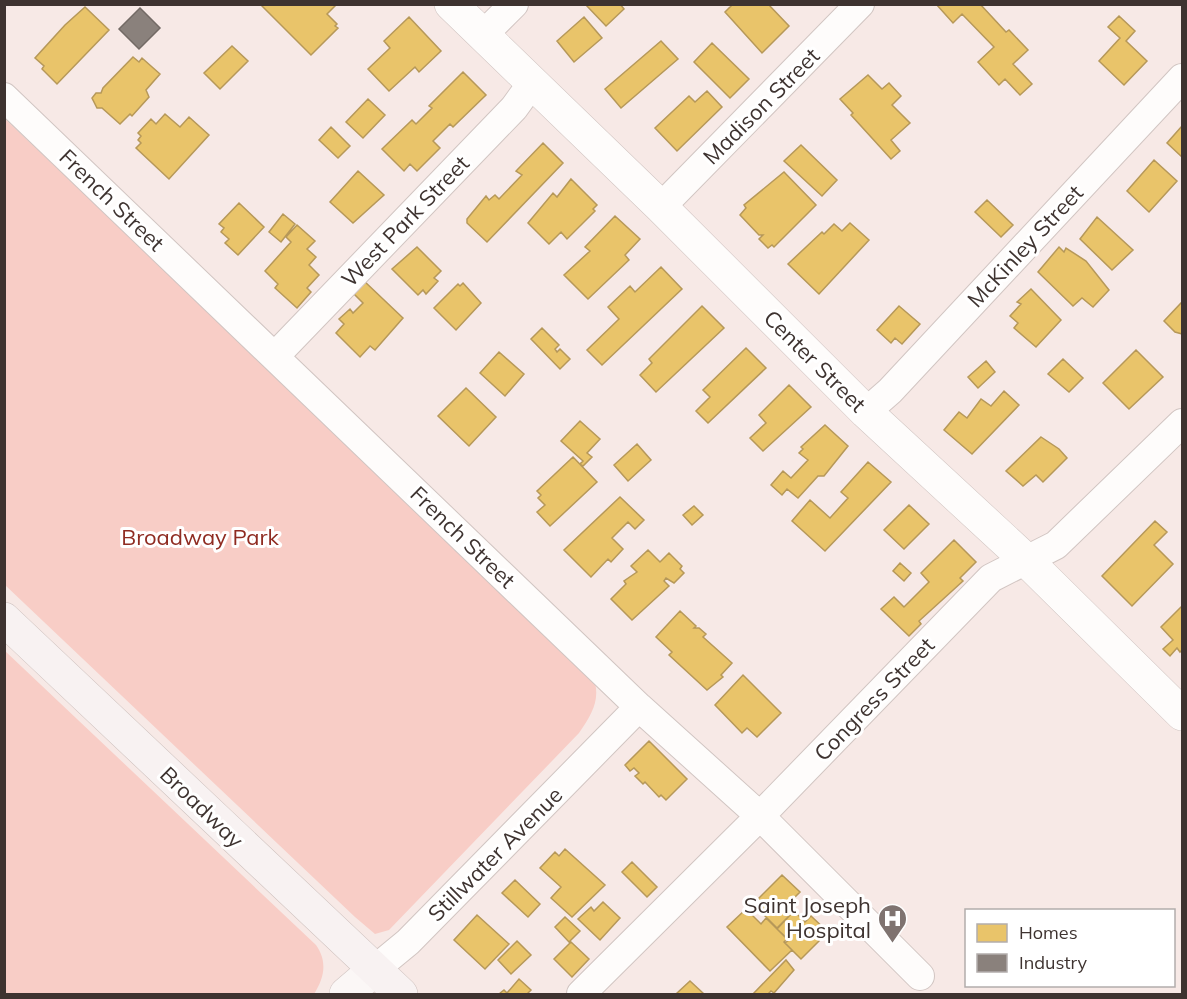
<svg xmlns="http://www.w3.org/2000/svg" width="1187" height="999" viewBox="0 0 1187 999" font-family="Mulish,sans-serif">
<rect width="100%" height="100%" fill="#f7e9e6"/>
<!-- green -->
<path fill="#f8cdc6" d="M4 118 592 674C602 697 593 713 579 733L389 930 375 934 355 917 5 585Z
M4 650 316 945C328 962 324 978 314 994H5Z"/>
<!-- homes -->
<path fill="#e9c46a" stroke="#b69859" stroke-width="1.5" d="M337 4 327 14 337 24 335 26 338 28 311 55 261 5Z
M585 4H620L624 9 606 26Z
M729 4H768L789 26 762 53 725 12 731 6Z
M936 4H980L1006 32 1009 30 1028 50 1013 64 1032 84 1020 95 1005 79 999 85 978 62 994 47 962 14 953 23Z
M85 7 109 30 57 84 42 69 44 66 35 58 65 25Z
M1119 16 1135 31 1126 41 1147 61 1124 85 1099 61 1120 38 1108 27Z
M409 17 441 51 419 72 415 67 389 91 368 69 390 48 384 41Z
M584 17 602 38 574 62 557 41Z
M661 41 678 59 621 108 605 89Z
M712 43 749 79 730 98 694 62Z
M232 46 248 61 220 89 204 73Z
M133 57 139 62 142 58 160 74 146 90 149 97 132 116 130 114 120 124 102 108H97L92 98 96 93H101L103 88Z
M463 72 486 95 453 127 450 124 433 141 440 148 417 171 410 164 404 171 382 149 412 120 416 124 432 108 429 106Z
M868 75 882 89 889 83 901 96 892 105 910 123 891 140 900 151 891 159 851 115 853 113 840 99Z
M707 91 722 107 677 151 655 128 689 96 695 102Z
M368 99 385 115 363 138 346 122Z
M165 114 180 127 189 117 209 135 169 179 136 148 141 143 138 140 141 136 138 133 151 119 156 124Z
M1182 126V157L1167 143Z
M331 127 350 146 338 158 319 140Z
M543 143 563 163 487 242 467 223V219L486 196 489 200 495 195 499 199 522 175 516 171Z
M801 145 837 180 822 196 784 161Z
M1154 160 1177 181 1149 212 1127 191Z
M358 171 384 195 353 223 330 202Z
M784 172 816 205 774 247 772 245 768 248 759 239 763 235H759L740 215 746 208 744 205Z
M571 179 597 205 593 209 595 211 567 239 561 232 549 244 528 223 553 193 557 197Z
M987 200 1013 225 1001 237 975 212Z
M239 203 264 227 238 255 225 243 229 239 221 232 224 228 219 224Z
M283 214 295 224 281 242 269 232Z
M615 216 640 239 625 255 629 260 588 299 564 275 590 251 585 247Z
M1097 217 1133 250 1112 270 1080 239Z
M850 223 869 240 819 294 788 264 822 232 824 234 834 224 842 231Z
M297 225 315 241 307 249 316 257 309 265 319 275 307 288 311 292 297 308 275 288 278 284 265 271 291 242 286 237Z
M417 247 441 271 434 278 438 281 426 294 423 290 418 295 392 269Z
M1059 247 1064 252 1066 248 1086 261 1109 290 1093 307 1082 298 1073 306 1038 272Z
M661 267 682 289 602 365 587 350 619 319 608 307 630 286 635 292Z
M363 280 403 318 375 350 370 346 360 357 336 333 344 324 339 319 350 309 353 313 363 303 352 292Z
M463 283 481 303 456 330 434 308 458 284 460 286Z
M1031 289 1061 320 1036 347 1014 328 1018 323 1010 316 1021 304 1017 302Z
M1182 302V334L1175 332 1164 321Z
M702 306 724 328 656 392 640 375 652 363 649 359Z
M899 306 920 324 902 344 895 338 891 343 877 330Z
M542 328 559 345 555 349 557 352 560 349 570 359 560 369 531 339Z
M746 348 766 368 708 423 696 411 710 397 703 390Z
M1136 350 1163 377 1129 409 1103 383Z
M499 352 524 374 505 396 480 373Z
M1063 359 1083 378 1069 392 1048 374Z
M986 361 995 372 978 388 968 377Z
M789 385 811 407 763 451 750 438 766 423 759 415Z
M466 388 496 417 469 446 438 416Z
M1004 391 1019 405 972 454 944 430 959 412 967 418 981 399 991 406Z
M580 421 600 439 587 453 592 457 583 466 580 464 583 461 561 441Z
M825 425 848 446 824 476H818L798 498 787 489 782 495 771 485 783 471 791 478 808 460 799 453 803 449 801 447Z
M1041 437 1059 449 1067 458 1043 482 1036 475 1023 486 1006 471Z
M637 444 651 460 628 481 614 465Z
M573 457 597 482 550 526 537 512 545 505 538 498 541 495 537 491Z
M868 462 891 482 825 551 792 521 810 500 830 518 848 498 841 492Z
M620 497 644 520 635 529 628 522 612 538 623 549 611 562 608 559 591 577 564 550Z
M909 505 929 524 904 549 884 530Z
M694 506 703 515 692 525 683 515Z
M1155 521 1167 532 1154 545 1173 564 1132 606 1102 576Z
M954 540 976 562 960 578 963 581 919 621 921 624 909 636 881 609 894 597 904 607 929 582 921 573Z
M648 550 660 562 669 553 682 566 680 569 684 573 674 583 666 578 664 581 669 586 632 620 611 599 626 584 624 581 637 572 631 566Z
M900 563 911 573 904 581 893 571Z
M1182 606V650L1180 652 1177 648 1170 656 1163 649 1173 640 1161 627Z
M680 611 696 626 694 628H699L706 634 703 637 732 663 721 675 723 677 707 690 669 655 672 652 656 637Z
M743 675 781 713 757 737 747 728 742 733 715 705Z
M649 741 687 779 666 800 661 795 659 797 645 782 643 784 635 776 639 773 634 768 630 771 625 765Z
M565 849 605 885 572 917 551 898 561 887 540 868 555 852 559 856Z
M632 862 657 887 647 897 622 872Z
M782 875 800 892 788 904 794 911 777 928 753 904Z
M515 880 540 904 528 917 502 893Z
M603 902 620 918 600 940 578 919 591 907 594 911Z
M746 909 761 924 766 918 787 939 784 942 792 950 770 971 727 927Z
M794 911 805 922 811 916 828 932 801 959 785 943 789 940 777 929Z
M477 915 509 944 485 969 454 940Z
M565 917 580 931 569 942 555 927Z
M517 941 531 955 511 974 498 960Z
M571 942 589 959 572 977 554 959Z
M786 960 794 970 774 993 771 991 768 994H753Z
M519 979 531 990 527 994H499L504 990 507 993Z
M690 981 704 994H676Z"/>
<!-- industry -->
<path fill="#8a817c" stroke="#736a65" stroke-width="1.5" d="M140 8 160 28 139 49 119 29Z"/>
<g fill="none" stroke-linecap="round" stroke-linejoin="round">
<defs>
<path id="minor" d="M483 35 514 4
M4 97 639 707 760 816 920 976
M661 207 860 4
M275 356 514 108 532 83
M866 412 890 391 1182 78
M374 970 408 942 639 707
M581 994 760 816 991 578 1056 545 1182 423"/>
<path id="tertiary" d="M451 4 661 207 866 412 1025 559 1182 714"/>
<path id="secondary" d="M346 994 374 970"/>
<path id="primary" d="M4 619 401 994"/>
</defs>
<!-- minor casing -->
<use href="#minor" stroke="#d1c5c2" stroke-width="30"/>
<!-- tertiary casing -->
<use href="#tertiary" stroke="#d1c5c2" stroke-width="34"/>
<!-- secondary casing -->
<use href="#secondary" stroke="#d1c5c2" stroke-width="34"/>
<!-- primary casing -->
<use href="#primary" stroke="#ccbfbc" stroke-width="34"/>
<!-- minor -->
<use href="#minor" stroke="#fefcfb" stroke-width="28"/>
<!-- tertiary -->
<use href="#tertiary" stroke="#fefcfb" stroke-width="33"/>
<!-- secondary -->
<use href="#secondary" stroke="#fbf7f6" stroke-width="33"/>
<!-- primary -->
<use href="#primary" stroke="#f8f2f2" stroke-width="33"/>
</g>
<!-- icons -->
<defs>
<symbol id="hospital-pin" viewBox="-11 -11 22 30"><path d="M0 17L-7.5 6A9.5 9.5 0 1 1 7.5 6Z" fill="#7f7370" stroke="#fff"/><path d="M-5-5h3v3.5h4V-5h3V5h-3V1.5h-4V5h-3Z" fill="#fff"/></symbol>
</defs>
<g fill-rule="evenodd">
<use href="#hospital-pin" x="876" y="902" width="33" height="45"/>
</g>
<g text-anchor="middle" stroke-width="6" stroke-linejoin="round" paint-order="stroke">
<!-- street labels -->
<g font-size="22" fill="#3e3330" stroke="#fff">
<text transform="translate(761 106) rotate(-45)" y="8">Madison Street</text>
<text transform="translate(112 200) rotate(44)" y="8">French Street</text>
<text transform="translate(405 221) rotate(-46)" y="8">West Park Street</text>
<text transform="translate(1025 246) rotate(-47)" y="8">McKinley Street</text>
<text transform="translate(815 361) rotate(45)" y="8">Center Street</text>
<text transform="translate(463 537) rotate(44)" y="8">French Street</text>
<text transform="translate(874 699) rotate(-46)" y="8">Congress Street</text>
<text transform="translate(202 807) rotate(44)" y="8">Broadway</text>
<text transform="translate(495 854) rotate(-45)" y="8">Stillwater Avenue</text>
</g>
<!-- park labels -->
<g font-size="22" fill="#8f2b21" stroke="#fff">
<text x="200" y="545">Broadway Park</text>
</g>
<!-- poi labels -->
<g font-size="22" fill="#3e3330" stroke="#fff" text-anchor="end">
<text x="871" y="913">Saint Joseph<tspan x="871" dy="25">Hospital</tspan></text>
</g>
</g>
<!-- border -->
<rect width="1187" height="999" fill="none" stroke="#3e3330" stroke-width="12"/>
<!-- legend -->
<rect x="965" y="909" width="210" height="78" fill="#ffffff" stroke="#b2adac" stroke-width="1.5"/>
<rect x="977" y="924" width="30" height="18" fill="#e9c46a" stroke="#b2adac" stroke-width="1.5"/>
<text x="1019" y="939" font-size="18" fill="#3e3330">Homes</text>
<rect x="977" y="954" width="30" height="18" fill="#8a817c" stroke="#b2adac" stroke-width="1.5"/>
<text x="1019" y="969" font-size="18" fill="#3e3330">Industry</text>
</svg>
